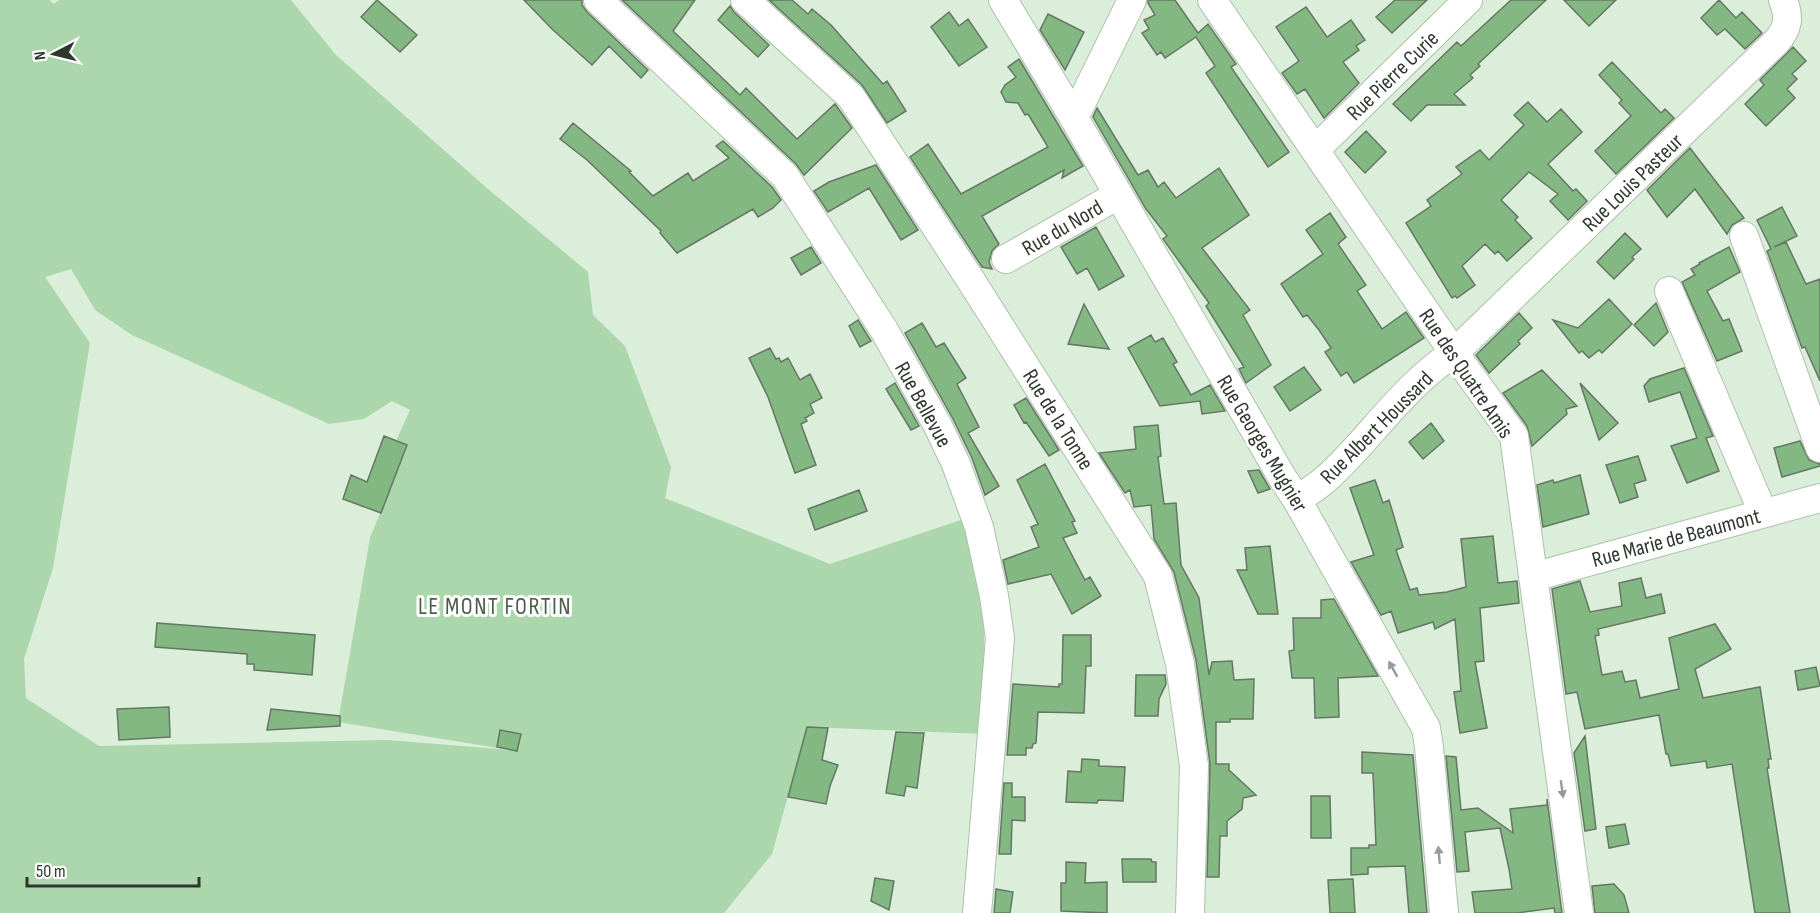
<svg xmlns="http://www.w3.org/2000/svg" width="1820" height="913" viewBox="0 0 1820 913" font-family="'Sofia Sans Condensed',sans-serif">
<rect width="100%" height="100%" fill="#daeed9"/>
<!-- green -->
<path fill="#acd6ab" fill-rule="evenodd" d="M0 0H49L54 4 59 0H291L336 55 488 189 588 272 593 315 625 346 671 467 665 498 830 564 967 518 984 597V734L807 727 772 854 724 913H0ZM71 269 95 310 132 335 329 424 364 419 392 401 410 410 396 441 407 446 370 538 338 722 510 750 388 740 99 746 26 698 24 659 53 568 90 343 45 277Z"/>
<!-- building -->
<path fill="#83b883" stroke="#657764" stroke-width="1.5" d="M377 0 417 35 400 52 361 17Z
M524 0H582V5L587 12 648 70 641 78 609 46 592 65 552 29Z
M622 0H695L673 31 740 95 746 88 797 139 835 104 852 128 804 175 796 164Z
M769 0H792L808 14 812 9 831 25 883 84 887 81 906 111 887 123 862 85Z
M1148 0H1175L1198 33 1208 24 1236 64 1231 67 1289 152 1268 167 1206 73 1215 66 1196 37 1165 58 1161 52 1157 55 1142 33 1149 29 1144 20 1155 15 1148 3Z
M1395 0H1427L1392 33 1376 17Z
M1511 0H1546L1478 64 1480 66 1470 75 1473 78 1454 94 1465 105H1427L1411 121 1393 104 1457 42 1461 46Z
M1564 0H1616L1589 26Z
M1719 0 1736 18 1742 12 1762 33 1745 49 1725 29 1717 35 1701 18Z
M730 6 734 12 769 45 758 57 718 20Z
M1306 7 1327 37 1351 20 1365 40 1356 46 1359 50 1343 62 1359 83 1324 118 1305 89 1297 94 1282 73 1299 61 1276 27Z
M949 12 959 26 968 19 987 47 959 66 931 27Z
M1048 14 1084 32 1065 70 1040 30Z
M1793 47 1806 61 1792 74 1797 79 1787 89 1795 98 1766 126 1745 104 1764 85 1760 80Z
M1019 59 1083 166 1062 178 1064 170 982 216 999 244 992 251 989 262 992 269 982 267 910 157 928 144 961 194 1048 147 1028 114 1025 115 1018 103 1006 102 1001 92 1005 85 1016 77 1008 67Z
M1612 62 1661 113 1665 109 1674 118 1616 174 1595 151 1631 116 1619 103 1622 100 1599 75Z
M1528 102 1547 122 1561 109 1582 132 1548 164 1573 191 1576 189 1587 201 1568 220 1550 201 1558 194 1529 172 1501 200 1518 217 1515 220 1532 238 1507 261 1498 251 1495 254 1485 244 1462 266 1475 285 1457 298 1455 296 1452 298 1406 223 1431 206 1427 200 1462 174 1456 167 1480 150 1489 160 1524 125 1514 115Z
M1097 108 1138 175 1148 170 1158 187 1164 182 1176 198 1219 168 1249 215 1202 248 1250 310 1243 315 1271 365 1246 383 1239 369 1244 367 1206 306 1209 303 1163 239 1167 236 1146 209 1093 117Z
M573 123 631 171 629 172 653 196 688 173 693 181 729 158 716 146 723 141 772 187 781 200 773 208 758 217 753 209 677 253 660 233 661 231 587 160 560 139Z
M1366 131 1386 152 1365 173 1345 152Z
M1690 148 1744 218 1732 225 1727 234 1695 189 1667 217 1647 190Z
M876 165 918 230 901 240 869 188 828 212 814 191 829 182Z
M1782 207 1797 236 1774 247 1786 242 1806 284 1820 279V381L1805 347 1802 348 1767 251 1771 249 1757 220Z
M1330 213 1346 237 1338 244 1366 285 1357 291 1382 329 1406 312 1424 338 1354 383 1347 372 1341 376 1325 352 1331 348 1319 330 1307 315 1303 317 1281 284 1323 254 1306 230Z
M1096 227 1124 276 1099 290 1087 268 1077 274 1061 247Z
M1625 233 1641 249 1632 257 1634 259 1614 279 1597 262Z
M811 247 821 263 801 275 791 258Z
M1729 247 1740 272 1707 291 1723 321 1729 319 1742 351 1717 361 1682 282 1695 275 1691 269 1700 264 1699 263Z
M1609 299 1632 324 1602 353 1599 350 1589 358 1582 351 1579 353 1553 320 1578 328Z
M1656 303 1668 332 1654 346 1634 325Z
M1084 304 1109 349 1068 344Z
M1519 313 1532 328 1518 341 1520 344 1489 373 1476 355Z
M858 320 871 341 860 347 849 326Z
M922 323 936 347 944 343 966 378 957 384 979 427 968 433 999 486 985 495 972 458 953 419 905 333Z
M1151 335 1155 342 1163 338 1177 362 1173 364 1191 395 1210 385 1225 411 1202 414 1200 401 1160 406 1128 348Z
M770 348 776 359 779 358 781 362 788 358 800 380 810 374 822 398 810 404 814 413 805 418 807 421 801 424 816 465 795 473 768 397 749 358Z
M1304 367 1321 390 1290 411 1274 387Z
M1684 368 1713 436 1706 438 1719 471 1687 483 1671 446 1697 438 1680 392 1649 402 1644 386 1650 379Z
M1542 370 1577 406 1566 409 1567 414 1532 446 1527 426 1503 393Z
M895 383 919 426 911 430 886 389Z
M1580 383 1618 423 1599 440Z
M1026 398 1059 450 1049 456 1026 422 1024 423 1014 405Z
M1431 423 1444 441 1423 459 1409 442Z
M1158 425 1161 456 1158 457 1164 504 1176 503 1181 565 1199 598 1209 675 1212 662 1232 661 1234 680 1254 679 1253 719H1230V722H1216V764H1229V770L1256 795 1243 798 1242 809 1227 821V836H1220L1219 877H1207L1210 764 1196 660 1174 572 1154 539 1151 505 1134 507 1130 490 1125 493 1099 453 1136 449 1134 427Z
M384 436 407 445 381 513 343 499 351 475 367 482Z
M1800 441 1809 460 1820 464V466L1782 477 1774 448Z
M1638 456 1646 480 1634 484 1638 497 1620 503 1606 465Z
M1045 464 1075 521 1072 522 1077 533 1063 538 1085 580 1090 577 1101 596 1072 614 1051 574 1008 584 1003 560 1039 547 1031 527 1038 524 1017 480Z
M1259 470 1270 489 1258 493 1248 471Z
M1580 475 1589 514 1543 527 1537 485 1553 480 1554 483Z
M1375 480 1383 503 1389 500 1403 547 1396 550 1410 590 1417 588 1419 595 1447 592 1466 587 1461 539 1493 536 1498 583 1517 581 1519 603 1480 608 1484 661 1475 662 1487 728 1460 733 1454 692 1461 691 1455 619 1435 629 1433 622 1398 633 1391 611 1381 615 1351 562 1374 555 1350 488Z
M859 490 867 511 815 530 808 509Z
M1270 546 1278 614H1258L1237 570H1247L1245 548Z
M1641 578 1646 598 1661 594 1665 613 1598 629 1599 635 1595 636 1602 675 1622 671 1625 682 1636 680 1640 698 1679 689 1669 638 1715 624 1731 649 1695 669 1703 698 1760 687 1771 759H1768L1769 768H1767L1790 913H1755L1732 764 1707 768 1706 761 1671 766 1668 754H1666L1659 715 1585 729 1577 692 1566 694 1552 589 1580 581 1590 612 1622 606 1619 583Z
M1334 599 1378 676 1338 678 1339 717 1315 718 1314 678H1292L1289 651 1294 650 1293 618H1321V600Z
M157 623 315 635 312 675 254 670V664H247V654L155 647Z
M1063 635H1091V666H1086L1084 713 1038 712 1036 743 1033 744 1032 748H1026V755H1007L1013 684 1059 687V684H1062Z
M1816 667 1820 686 1798 690 1795 671Z
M1136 675H1165L1166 684 1159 699 1158 716H1135Z
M169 707 170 737 119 740 117 709Z
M271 709 340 716V726L267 730Z
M807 727 828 728 822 760 838 765 830 786 826 804 788 797Z
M500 730 521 734 517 751 497 747Z
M896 732 924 733 917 788 906 786 904 796 886 793Z
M1585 736 1596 829 1585 831 1574 753Z
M1362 752 1413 755 1427 913H1409L1405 866 1368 867V874L1351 875V848H1369V845H1376L1373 773H1362Z
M1446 756 1456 757 1461 810 1478 808 1513 833 1510 809 1547 805V799L1562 913H1555L1554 908 1517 913H1475L1472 892 1512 889 1509 869 1500 828 1465 832 1469 871 1457 872Z
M1082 759 1099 760V766L1125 767 1123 801 1098 800 1097 803 1066 802 1068 771 1081 772Z
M1004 783H1012V797H1025V821L1012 820 1011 854H999Z
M1311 796H1330L1331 838H1311Z
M1625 824 1629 844 1609 848 1606 827Z
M1122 859H1151L1152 862H1156V882H1123Z
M1066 862 1086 863 1085 883 1107 882V913L1061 911V883H1066Z
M875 878 894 881 889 910 871 901Z
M1353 879 1355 913H1330L1328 880Z
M1614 884 1624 895 1629 913H1595L1592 886Z
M996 889 1013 892 1010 913H994Z"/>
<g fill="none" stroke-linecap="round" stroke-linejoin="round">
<defs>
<path id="minor" d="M598 0 785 176 884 330 938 426 956 464 979 527 994 596 1000 638 977 913
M745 0 851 97 970 279 1158 576 1180 664 1194 766 1190 913
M1003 0 1074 118 1282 477 1297 500 1426 728 1429 747 1444 913
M1212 0 1454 353 1514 436 1579 913
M1074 118 1132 0
M1315 150 1468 0
M1744 236 1820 448
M1006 259 1118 195
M1669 291 1763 513
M1297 500C1307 493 1318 486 1327 478 1371 438 1403 386 1454 353L1776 42C1788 29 1790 17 1783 0
M1533 577 1820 498"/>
</defs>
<!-- minor casing -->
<use href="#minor" stroke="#adc0ac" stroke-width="30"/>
<!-- minor -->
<use href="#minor" stroke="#fff" stroke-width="28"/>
</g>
<!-- one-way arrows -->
<defs><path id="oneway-solid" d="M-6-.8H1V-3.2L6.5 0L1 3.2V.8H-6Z" transform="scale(1.5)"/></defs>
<g fill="#979b97">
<use href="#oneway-solid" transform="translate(1393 669) rotate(-119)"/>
<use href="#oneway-solid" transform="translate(1562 789) rotate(82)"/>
<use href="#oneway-solid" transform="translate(1439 855) rotate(-95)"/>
</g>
<g text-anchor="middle" stroke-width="6" stroke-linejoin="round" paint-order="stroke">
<!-- street labels -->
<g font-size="22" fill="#2f372f" stroke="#fff">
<text transform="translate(1392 75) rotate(-44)" y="8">Rue Pierre Curie</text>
<text transform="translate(1632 182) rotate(-44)" y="8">Rue Louis Pasteur</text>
<text transform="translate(1062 227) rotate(-30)" y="8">Rue du Nord</text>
<text transform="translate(1467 373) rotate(56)" y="8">Rue des Quatre Amis</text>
<text transform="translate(924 404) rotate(61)" y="8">Rue Bellevue</text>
<text transform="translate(1059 419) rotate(58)" y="8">Rue de la Tonne</text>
<text transform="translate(1376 427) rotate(-45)" y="8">Rue Albert Houssard</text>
<text transform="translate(1263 443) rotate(59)" y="8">Rue Georges Mugnier</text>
<text transform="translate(1676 537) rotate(-15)" y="8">Rue Marie de Beaumont</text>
</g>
<!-- neighbourhood labels -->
<g font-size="24" letter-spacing="1.5" fill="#4c5d4b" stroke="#fff">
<text x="495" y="614">LE MONT FORTIN</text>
</g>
</g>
<!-- north arrow -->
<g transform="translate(54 54) rotate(263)" stroke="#ffffff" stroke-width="4.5" paint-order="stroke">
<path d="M0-4.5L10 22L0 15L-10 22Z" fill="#2f372f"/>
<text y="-9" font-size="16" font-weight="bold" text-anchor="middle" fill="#2f372f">N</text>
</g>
<!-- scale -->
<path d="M27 877v9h172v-9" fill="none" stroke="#2f372f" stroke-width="3"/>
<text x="36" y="877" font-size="18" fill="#2f372f" stroke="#ffffff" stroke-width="4.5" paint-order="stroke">50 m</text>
</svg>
